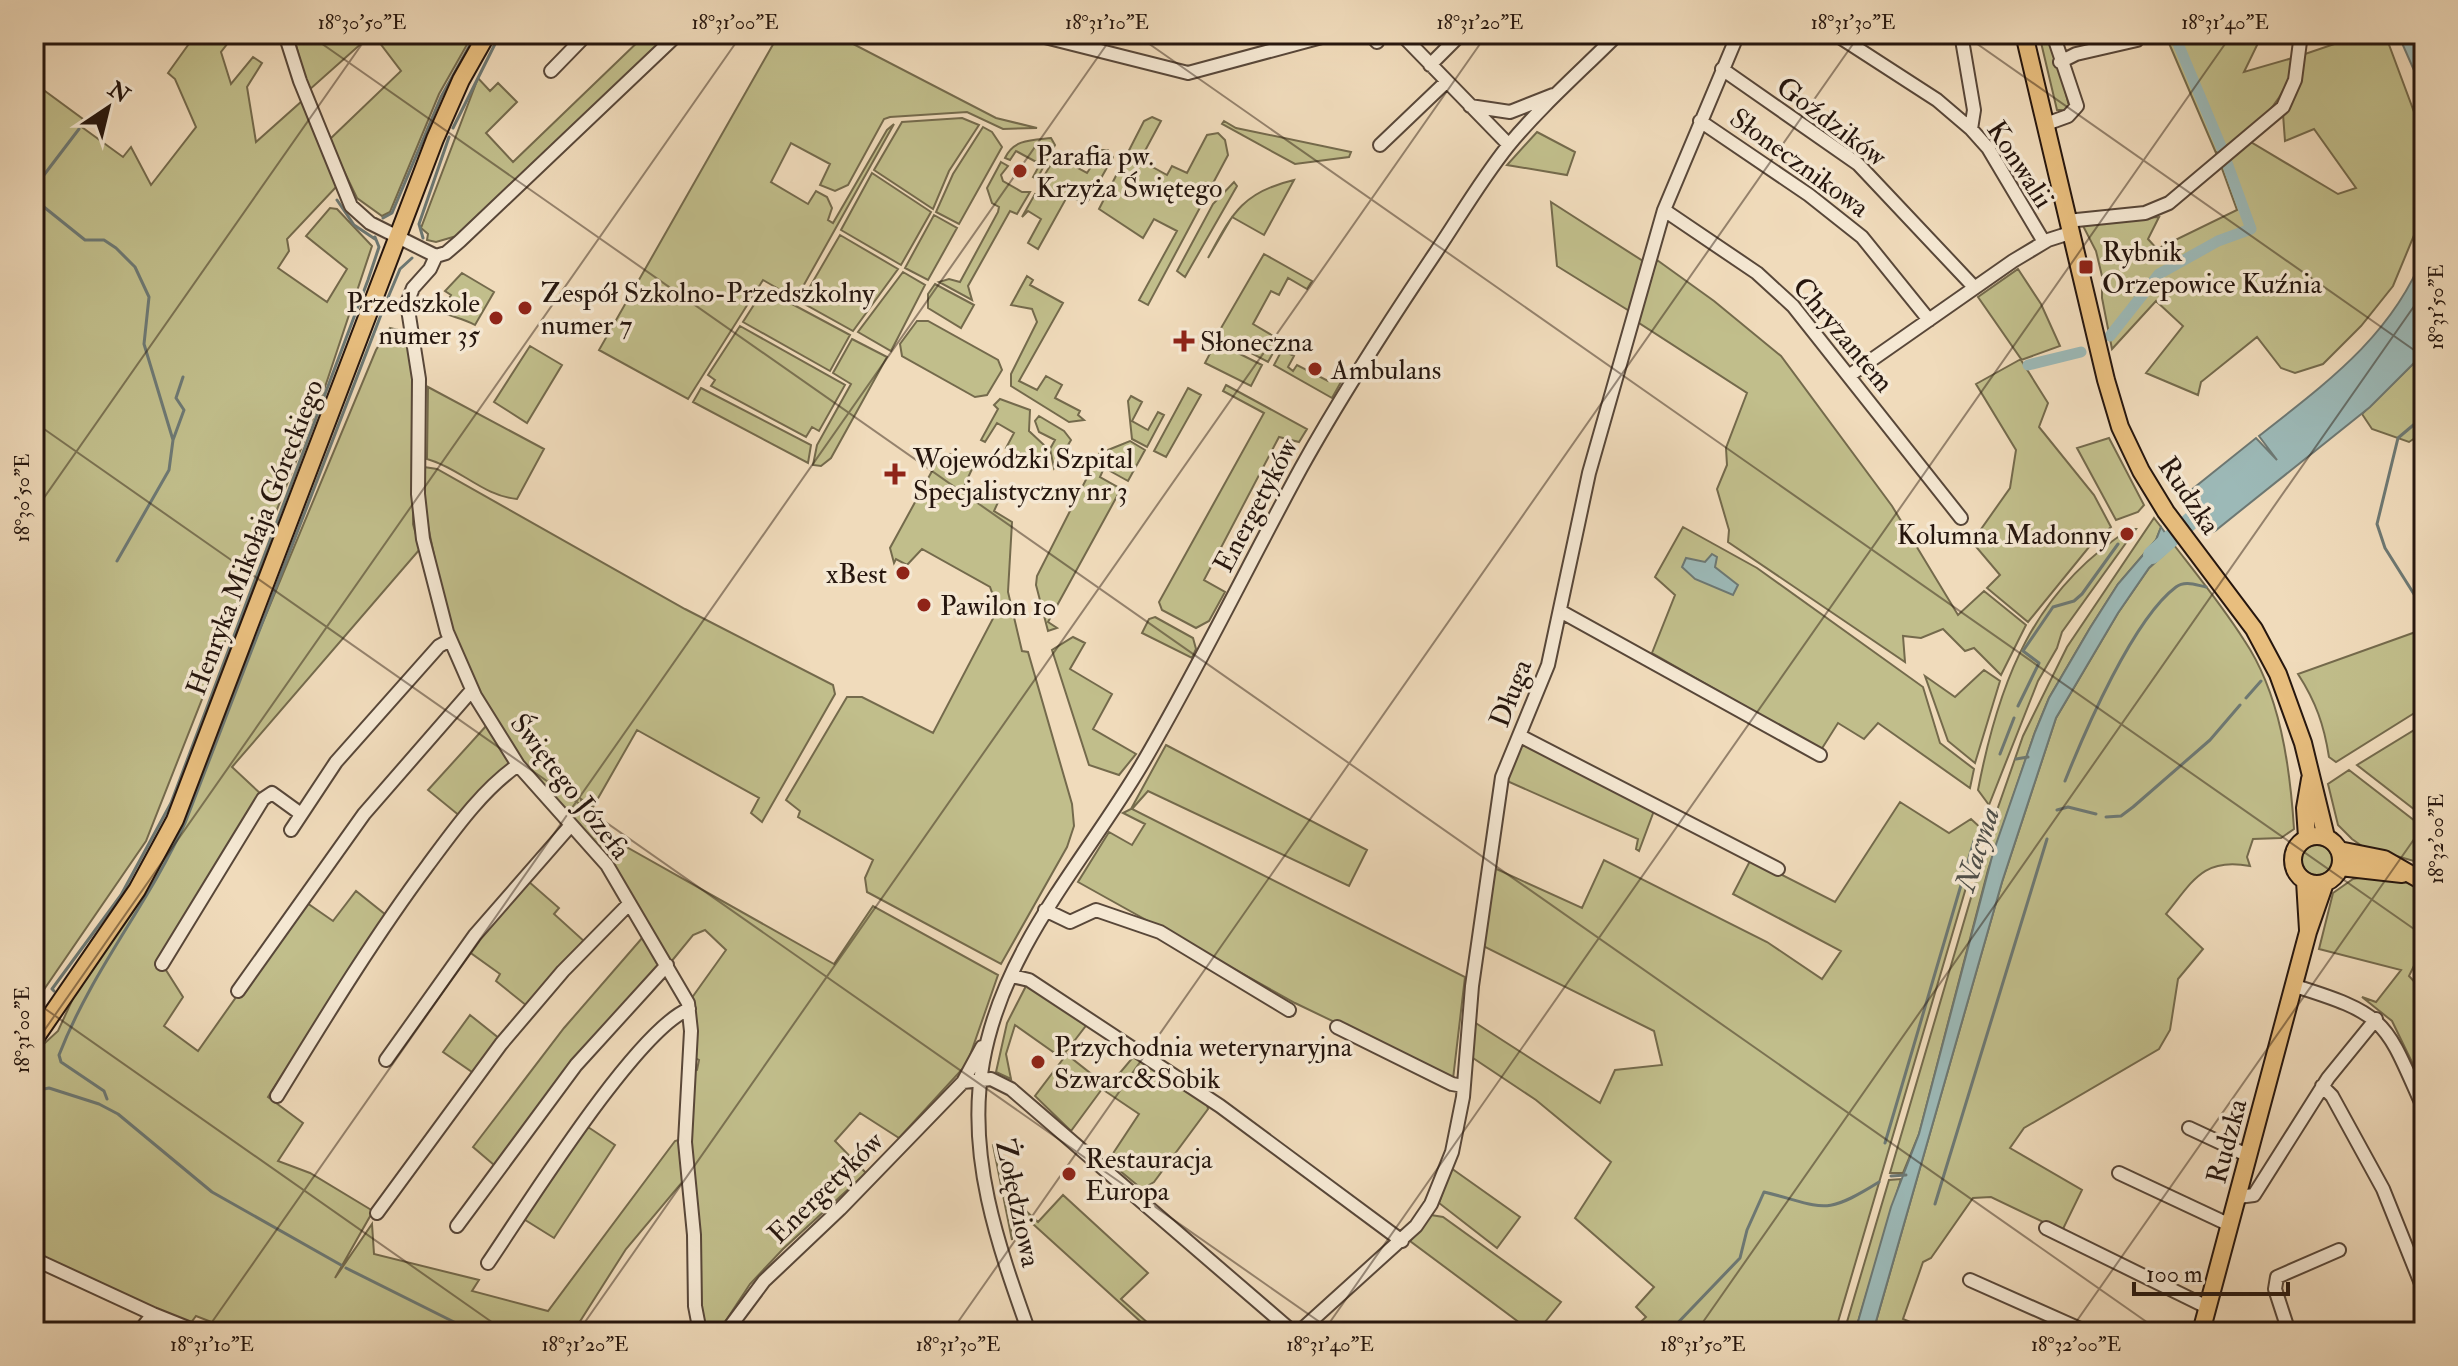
<svg xmlns="http://www.w3.org/2000/svg" width="2458" height="1366" viewBox="0 0 2458 1366" font-family="'IM FELL Double Pica',serif">
<rect width="100%" height="100%" fill="#f0dbbb"/>
<filter id="stains"><feTurbulence type="fractalNoise" baseFrequency=".0025" numOctaves="4"/><feColorMatrix values="0 0 0 0 .2 0 0 0 0 .09 0 0 0 0 .02 0 0 0 .5 -.17"/></filter>
<radialGradient id="worn" r=".72"><stop offset=".6" stop-color="#630" stop-opacity="0"/><stop offset="1" stop-color="#630" stop-opacity=".3"/></radialGradient>
<!-- green -->
<path fill="#c1be8b" stroke="#746a4c" stroke-width="2" d="M196 34H235L221 52 231 84 253 57 262 63 247 87 256 142 302 101 337 186 287 239 289 251 278 268 327 302 347 269 306 236 330 208 337 209 372 246 323 393 146 841 34 1004V83L83 119 79 125 123 157 131 147 151 185 196 127 175 79 168 73Z
M310 34H372L308 91 296 45Z
M373 34H473L439 94 390 212 382 216 357 198 329 140 401 71Z
M646 34H672L460 235 436 242 427 240 428 234 421 228 478 78 490 91 498 83 517 102 486 133 513 162Z
M779 34H834L996 118 1037 128 1003 129 967 112 890 117 884 119 848 185 835 191 820 185 830 164 791 143 771 182 808 204 816 191 827 197 832 208 828 220 833 223 887 130 894 124 796 299 763 280 688 399 599 350Z
M2039 34H2051L2070 110H2057Z
M2165 34H2258L2261 37 2244 72 2296 57C2284 106 2257 126 2216 153Z
M2345 34H2385L2420 128 2422 216 2393 286 2361 326 2323 364 2295 373 2281 368 2257 337 2201 382 2198 395 2146 373 2183 326 2156 301 2112 349 2102 298V276L2096 251 2081 222 2159 217 2148 239 2157 249 2237 210 2220 163 2249 141 2338 194 2356 188 2314 129 2285 141 2283 114 2293 100 2302 55 2346 40Z
M1152 117 1161 121 1140 160 1167 175 1172 166 1187 173 1207 135 1218 133 1225 140 1228 155 1148 305 1139 300 1177 231 1154 219 1143 238 1099 209 1144 121Z
M962 118 979 125 949 171 933 209 874 170 902 122Z
M1224 121 1236 128 1351 152 1349 157 1295 164 1222 124Z
M983 127 992 132 1002 147 959 224 936 212 953 174Z
M1537 132 1575 152 1567 175 1507 165Z
M1051 138 1055 145 1037 179 1033 177 1040 164 1016 151 1010 160 1005 158C1014 139 1032 140 1051 138Z
M1102 150H1108L1113 157 1088 201 1083 203 1068 195 1038 249 1028 243 1041 219 1028 211 1022 217 1035 194 1042 197 1048 186 1041 181 1056 156 1087 173Z
M1001 162 1008 166 1001 175 1003 181 1022 192H1030L1017 214 1010 211 968 286 972 300 939 282 949 279 960 282 998 212 999 207 992 203 987 188Z
M872 173 931 212 901 265 841 230Z
M1294 180 1264 235 1232 217 1208 258C1232 214 1242 192 1294 180Z
M1234 182 1237 186 1185 277 1177 271 1213 204Z
M1551 202 1646 263 1631 312 1557 266Z
M934 215 957 228 928 280 905 268Z
M840 235 898 269 853 331 801 302Z
M1264 254 1312 281 1307 289 1288 278 1279 295 1271 291 1253 324 1280 340 1268 362 1217 335Z
M1657 260 1714 301 1781 356 1892 506 1958 615 1984 591 2026 625 2001 675 1974 648 1965 651 1943 629 1921 638 1903 636 1905 662 1728 542 1729 530 1717 489 1727 465 1726 448 1747 393 1636 321Z
M2018 269 2041 304 2060 346 2021 360 2048 403 2039 427 2094 495 2111 527 2089 547 2028 622 1987 588 2000 575 1972 542 2010 488 2016 450 1976 384 2021 359 1978 297Z
M903 272 925 285 891 351 858 332Z
M462 273 494 292 475 325C461 317 448 317 434 308L440 299 448 300 451 295 445 291Z
M1027 276 1033 280 1030 285 1063 303 1019 381 1037 390 1046 376 1062 385 1055 398 1080 411 1078 415 1084 420 1069 422 1011 386V374L1037 322 1032 309 1011 305Z
M935 284 974 305 961 328 928 308V294Z
M764 289 850 335 830 371 743 322Z
M917 321H928L998 360 1002 370 987 395 975 397 902 356 900 344Z
M740 326 845 385 819 431 812 427 806 437 711 386 715 380 708 375Z
M390 328 407 332 414 387 413 524 420 549 232 767 262 795 164 967 183 997 164 1026 198 1051 304 901 333 921 356 891 386 915 268 1097 303 1123 278 1161 310 1173 373 1211 335 1278 372 1224 374 1254 479 1280 472 1291 548 1311 675 1141 681 1139 684 1180 626 1249 579 1323 601 1332H237L196 1316 190 1324 34 1254V1053L58 1031 75 994 183 814 376 350Z
M852 339 887 357 831 458 821 466 813 465 817 445 851 384 833 373Z
M1216 342 1262 365 1251 386 1205 363Z
M530 346 562 365 527 423 494 402Z
M1282 350 1294 356 1288 367 1293 371 1297 365 1328 381 1332 375 1341 382 1332 398 1274 365Z
M2424 353V432L2409 442 2372 429 2362 414Z
M1226 385 1307 429 1299 442 1279 437 1204 580 1225 592 1209 621 1196 628 1162 610 1159 602 1264 413 1223 391Z
M428 387 544 449 517 499C483 496 460 468 427 459Z
M701 388 811 445 808 463 693 402Z
M1188 388 1201 395 1166 457 1154 451Z
M1131 396 1142 402 1132 421 1148 430 1158 412 1164 415 1147 447 1132 439 1128 401Z
M1000 399 1030 410 1029 431 1044 445 1048 464 1006 448 1014 433 997 423 985 442 981 440 998 409 994 405Z
M1039 416 1064 431 1071 440 1054 468 1050 449 1055 440 1039 432 1035 421Z
M2109 438 2144 505 2138 512 2116 520 2077 448Z
M1130 441 1145 450 1128 481 1110 471 1108 450Z
M1100 452 1104 468 1100 477 1121 489 1048 622 1057 628 1048 631 1036 585 1037 576Z
M950 454 973 467 965 484 981 492 984 487 1001 496 994 511 1012 522 1008 592 1022 651 1028 652 1072 804 1074 826 1067 847 1001 964 867 892 865 878 873 860 798 817 800 811 786 800 847 697H862L933 733 998 609 990 587 922 549 907 565 896 559 894 563 890 548 937 462Z
M424 467 437 469 685 609 833 685 835 694 762 822 751 813 759 798 637 730 593 807 581 799 584 823 834 964 873 906 998 975 967 1064 899 1138 860 1113 835 1141 866 1173 783 1249 750 1284 719 1331H709L702 1325 690 1159 692 1071 697 1070 699 1060 693 1057 691 999 726 950 705 930 693 935 671 962 635 903 514 754 488 712 450 632 423 502Z
M2154 518 2161 527 2156 540 2118 584 2090 628 2049 698 2035 732 1988 870 1919 1134 1903 1173H1890L1995 816 2023 736 2067 647Z
M1683 527 1757 568 1923 687 1940 743 1974 769 1970 788 1878 723 1864 739 1838 723 1821 750 1652 653 1675 595 1655 577Z
M2130 529H2136L2062 632 2057 648 2038 681 1989 805 1978 790C1999 680 2034 590 2130 529Z
M2174 545C2198 576 2223 607 2244 640 2280 693 2290 766 2294 829L2281 838 2253 839 2247 857 2250 866C2203 857 2193 881 2166 914L2203 949 2178 979 2170 1030 2159 1049 2024 1128 2010 1148 2082 1190 2062 1231 1991 1197 1973 1198 1931 1258 1923 1262 1903 1319 1934 1332H1873L2002 882 2056 718 2118 613 2149 568Z
M1155 617 1193 638 1196 649 1192 658 1142 633 1149 619Z
M2424 629V707L2336 762 2329 757C2324 725 2316 702 2298 674Z
M1073 637 1085 643 1070 669 1112 694 1093 729 1136 754 1119 775 1089 765 1052 650Z
M1984 670 2000 681 1975 763 1948 741 1925 676 1955 697Z
M2424 724V817L2357 765Z
M487 725 511 763 461 817 428 790Z
M1522 744 1655 808 1639 851 1636 849 1638 839 1507 781Z
M1166 745 1367 850 1349 886 1148 791 1132 809 1465 977 1453 1079 1295 1003 1078 882 1109 832 1132 845 1145 824 1123 813 1131 809Z
M2349 770 2424 828V864L2362 846 2352 839 2338 825 2328 784Z
M1900 802 1949 833 1971 819 1983 830 1835 1332H1596L1602 1324 1631 1331 1646 1317 1636 1307 1654 1287 1575 1218 1611 1162 1536 1100 1470 1056 1471 1020 1600 1103 1615 1070 1662 1065 1654 1031 1483 946 1492 867 1582 908 1604 860 1767 942 1822 979 1841 951 1733 894 1751 859 1835 902Z
M2302 860a15 15 0 1 1 30 0a15 15 0 1 1-30 0Z
M2366 872 2408 883 2424 891V945L2409 976 2424 992V1087L2392 1021 2362 997 2376 1002 2401 970 2319 949 2333 893 2353 879 2364 877Z
M528 881 559 908 554 914 585 942 527 1006 496 981 500 974 468 951Z
M643 937 661 964 499 1164 494 1165 473 1147 564 1028Z
M1027 984 1088 1023 1065 1053 1108 1087 1134 1056 1207 1104 1208 1109 1154 1182 1142 1189 1108 1161 1139 1114 1102 1089 1071 1131 1035 1096 1063 1059 1015 1025 1006 1054 1011 1079 996 1072 1007 1023Z
M470 1015 500 1039 475 1074 443 1052Z
M588 1127 615 1145 554 1238 522 1218Z
M998 1144 1010 1196 1038 1222 1063 1195 1148 1273 1121 1299 1158 1332H1152L1011 1204 1012 1240 993 1145Z
M1451 1168 1520 1217 1497 1248 1439 1203Z
M1901 1179 1855 1332H1844L1889 1180Z
M1431 1215 1443 1217 1561 1302 1537 1332H1532L1410 1241Z"/>
<!-- water -->
<path fill="#9cb9b7" stroke="#6d7873" stroke-width="2" d="M2398 34H2424V93Z
M2424 254V353L2370 407 2215 531 2204 534 2186 510 2185 495 2256 438 2277 460 2259 436C2326 383 2392 336 2424 254Z
M2161 527 2174 545 2149 568 2118 613 2056 718 2002 882 1873 1332H1855L1891 1207 1919 1134 1993 853 2035 732 2049 698 2090 628 2118 584 2156 540Z
M1712 554 1717 557 1715 567 1738 585 1733 595 1695 579 1682 567 1686 558 1705 562Z"/>
<g fill="none" stroke-linecap="round" stroke-linejoin="round">
<!-- stream -->
<path stroke="#6d7873" stroke-width="3" d="M453 128 500 34
M34 188 79 129
M34 199 85 240H104L116 248 135 267 149 297 144 344 173 440 169 470 117 561
M337 200 354 225 375 239
M383 218 392 213 441 97 476 34
M423 238 419 224 449 137
M2424 416 2398 438 2377 524 2385 548 2424 610
M173 440 184 410 176 398 183 377
M2246 698 2261 681
M2018 706 2039 663 2023 651 2053 607 2074 601 2082 594 2118 544
M2000 754 2014 718
M2016 759 2028 757
M2065 781C2085 731 2133 619 2176 587 2185 580 2196 585 2206 587
M2057 810 2068 807 2096 814
M2106 817 2121 816 2133 807 2210 740 2240 705
M54 991 52 989 121 895 171 803 368 280 379 247 375 237
M34 1091 49 1088 99 1104 118 1114 212 1192 341 1265
M107 1099 104 1091 61 1062 59 1055C92 970 148 905 185 823L384 307 400 269 412 258
M1885 1143 1974 841
M1891 1176 1906 1175
M1935 1204 2047 839
M346 1268 474 1332
M1669 1332 1740 1258 1747 1230 1764 1192C1825 1207 1823 1217 1879 1182"/>
<!-- canal -->
<path stroke="#9cb9b7" stroke-width="11" d="M2174 34 2223 151
M2110 336 2159 274 2218 241 2251 229 2227 163
M2028 365 2081 352"/>
<!-- river -->
<path stroke="#9cb9b7" stroke-width="18" d="M2152 555 2211 503"/>
<defs>
<path id="minor" d="M285 34 300 81 351 206 370 223 436 256 430 269 413 288 407 303 419 379 418 494 423 539 447 632 475 696 518 765 607 865 688 1003 691 1031 685 1142 694 1235 695 1306 700 1332
M1033 34 1188 73 1333 34
M1370 34 1377 42
M1401 34 1509 145
M1835 34 1937 100 1971 129 1988 148 2044 242
M1961 34 1974 110 1971 129
M2060 62 2076 54 2137 40
M1430 65 1461 34
M1722 69 1858 164 1974 287
M551 71 587 34
M1470 106 1510 112 1553 95
M1700 121 1809 195 1862 237 1929 320
M2046 124 2068 116 2077 106 2053 34
M1380 145 1446 82
M1664 210 1757 273 1793 306 1961 518
M2067 221 2145 213 2169 203 2283 107 2295 80 2301 34
M436 256 446 253 460 241 678 34
M1850 375 2013 261 2048 240 2070 233
M1560 611 1820 755
M1520 736 1778 869
M291 830 336 762 439 646 450 640
M1045 910 1070 922 1096 910 1160 932 1289 1010
M162 964 263 799 272 793 301 814
M1012 976 1029 980 1220 1106 1402 1241
M2295 986C2389 1015 2385 1022 2424 1109
M238 991 364 814 472 690
M1337 1027 1452 1084 1463 1086
M386 1060 475 935 571 825
M963 1082 991 1079 1011 1089 1293 1332
M2322 1086 2332 1096 2383 1189 2424 1291
M277 1096C325 1018 373 939 428 865 454 830 482 790 518 765
M2189 1128 2249 1156
M2119 1173 2230 1225
M2238 1197 2254 1195 2328 1078 2376 1019
M377 1213 501 1044 563 971 629 904
M457 1226 576 1065 667 965
M2046 1228 2207 1307
M34 1259 153 1314
M488 1263C525 1209 636 1030 689 1009
M1970 1280 2087 1332
M139 1332 153 1314 198 1332
M726 1332 764 1281 840 1209 963 1082 982 1047
M1029 1332C998 1245 966 1155 983 1062 1003 948 1084 862 1141 766 1198 669 1247 567 1301 468 1342 394 1389 322 1436 252 1460 216 1481 180 1508 146 1541 106 1581 71 1618 34
M1299 1332 1416 1226 1431 1204 1452 1152 1463 1097 1472 986 1502 777 1548 665 1589 473 1664 210 1738 34
M2289 1332 2275 1289 2277 1277 2339 1250
M2361 1332 2367 1330"/>
<path id="major" d="M2024 34 2106 380 2120 427 2141 471 2166 512 2254 629 2278 674 2303 743 2326 837
M2293 860a24 24 0 1 1 48 0a24 24 0 1 1-48 0Z
M2307 837 2305 808 2310 779
M2339 850 2384 859 2424 882
M2340 867 2402 874
M2305 881 2308 930
M34 1040 137 890 175 820 435 139 461 80 487 34
M2201 1332 2308 932 2325 883"/>
</defs>
<!-- minor casing -->
<use href="#minor" stroke="#584739" stroke-width="16"/>
<!-- major casing -->
<use href="#major" stroke="#26160e" stroke-width="20"/>
<!-- minor -->
<use href="#minor" stroke="#f5e8d3" stroke-width="12"/>
<!-- major -->
<use href="#major" stroke="#e8be7e" stroke-width="16"/>
</g>
<!-- ticks -->
<path fill="none" stroke="#26160e" stroke-width="2" stroke-opacity="0.45" d="M308 34 2161 1332M1135 34 2424 936M1963 34 2424 357M34 422 1334 1332M34 512 369 34M34 1001 506 1332M34 1045 742 34M205 1332 1114 34M578 1332 1487 34M951 1332 1860 34M1323 1332 2232 34M1696 1332 2424 292M2069 1332 2424 825"/>
<!-- markers -->
<g fill="#8f2418" stroke="#f5e8d3" stroke-width="3">
<circle cx="1020" cy="171" r="8"/>
<rect x="2078" y="259" width="16" height="16" rx="4"/>
<circle cx="525" cy="308" r="8"/>
<circle cx="496" cy="318" r="8"/>
<path d="M1180 329h8v8h8v8h-8v8h-8v-8h-8v-8h8z"/>
<circle cx="1315" cy="369" r="8"/>
<path d="M891 462h8v8h8v8h-8v8h-8v-8h-8v-8h8z"/>
<circle cx="2127" cy="534" r="8"/>
<circle cx="903" cy="573" r="8"/>
<circle cx="924" cy="605" r="8"/>
<circle cx="1038" cy="1062" r="8"/>
<circle cx="1069" cy="1174" r="8"/>
</g>
<g text-anchor="middle" stroke-width="7" stroke-linejoin="round" paint-order="stroke">
<!-- street labels -->
<g font-size="28" fill="#26160e" stroke="#f5e8d3">
<text transform="translate(1832 121) rotate(37)" y="10">Goździków</text>
<text transform="translate(1800 162) rotate(36)" y="10">Słonecznikowa</text>
<text transform="translate(2021 164) rotate(57)" y="10">Konwalii</text>
<text transform="translate(1844 334) rotate(50)" y="10">Chryzantem</text>
<text transform="translate(2190 495) rotate(56)" y="10">Rudzka</text>
<text transform="translate(1255 505) rotate(-62)" y="10">Energetyków</text>
<text transform="translate(254 537) rotate(-69)" y="10">Henryka Mikołaja Góreckiego</text>
<text transform="translate(1510 693) rotate(-69)" y="10">Długa</text>
<text transform="translate(571 786) rotate(52)" y="10">Świętego Józefa</text>
<text transform="translate(2226 1141) rotate(-75)" y="10">Rudzka</text>
<text transform="translate(825 1187) rotate(-44)" y="10">Energetyków</text>
<text transform="translate(1019 1203) rotate(78)" y="10">Żołędziowa</text>
</g>
<!-- poi labels -->
<g font-size="28" fill="#26160e" stroke="#f5e8d3" text-anchor="start">
<text x="1036" y="165">Parafia pw.<tspan x="1036" dy="32">Krzyża Świętego</tspan></text>
<text x="2102" y="261">Rybnik<tspan x="2102" dy="32">Orzepowice Kuźnia</tspan></text>
<text x="541" y="302">Zespół Szkolno-Przedszkolny<tspan x="541" dy="32">numer 7</tspan></text>
<text x="480" y="312" text-anchor="end">Przedszkole<tspan x="480" dy="32">numer 35</tspan></text>
<text x="1200" y="351">Słoneczna</text>
<text x="1331" y="379">Ambulans</text>
<text x="913" y="468">Wojewódzki Szpital<tspan x="913" dy="32">Specjalistyczny nr 3</tspan></text>
<text x="2111" y="544" text-anchor="end">Kolumna Madonny</text>
<text x="887" y="583" text-anchor="end">xBest</text>
<text x="940" y="615">Pawilon 10</text>
<text x="1054" y="1056">Przychodnia weterynaryjna<tspan x="1054" dy="32">Szwarc&amp;Sobik</tspan></text>
<text x="1085" y="1168">Restauracja<tspan x="1085" dy="32">Europa</tspan></text>
</g>
<!-- water labels -->
<g font-size="30" font-style="italic" fill="#4f4f49" stroke="#f5e8d3">
<text transform="translate(1977 849) rotate(-72)" y="10">Nacyna</text>
</g>
</g>
<!-- margin -->
<rect width="2458" height="1366" fill="none" stroke="#f0dbbb" stroke-width="88"/>
<!-- north arrow -->
<g transform="translate(108 108) rotate(35)" stroke="#f5e8d3" stroke-width="6" paint-order="stroke">
<path d="M0-6L14 30L0 20L-14 30Z" fill="#26160e"/>
<text y="-12" font-size="22" font-weight="bold" text-anchor="middle" fill="#26160e">N</text>
</g>
<!-- scale -->
<path d="M2134 1282v12h154v-12" fill="none" stroke="#26160e" stroke-width="4"/>
<text x="2146" y="1282" font-size="24" fill="#26160e" stroke="#f5e8d3" stroke-width="6" paint-order="stroke">100 m</text>
<rect x="44" y="44" width="2370" height="1278" fill="none" stroke="#26160e" stroke-width="3"/>
<g font-size="20" text-anchor="middle" fill="#26160e">
<text x="362" y="29">18°30'50"E</text>
<text x="735" y="29">18°31'00"E</text>
<text x="1107" y="29">18°31'10"E</text>
<text x="1480" y="29">18°31'20"E</text>
<text x="1853" y="29">18°31'30"E</text>
<text x="2225" y="29">18°31'40"E</text>
<text transform="translate(2436 307) rotate(-90)" y="7">18°31'50"E</text>
<text transform="translate(22 498) rotate(-90)" y="7">18°30'50"E</text>
<text transform="translate(2436 839) rotate(-90)" y="7">18°32'00"E</text>
<text transform="translate(22 1030) rotate(-90)" y="7">18°31'00"E</text>
<text x="212" y="1351">18°31'10"E</text>
<text x="585" y="1351">18°31'20"E</text>
<text x="958" y="1351">18°31'30"E</text>
<text x="1330" y="1351">18°31'40"E</text>
<text x="1703" y="1351">18°31'50"E</text>
<text x="2076" y="1351">18°32'00"E</text>
</g>
<rect width="100%" height="100%" filter="url(#stains)"/>
<rect width="100%" height="100%" fill="url(#worn)"/>
</svg>
